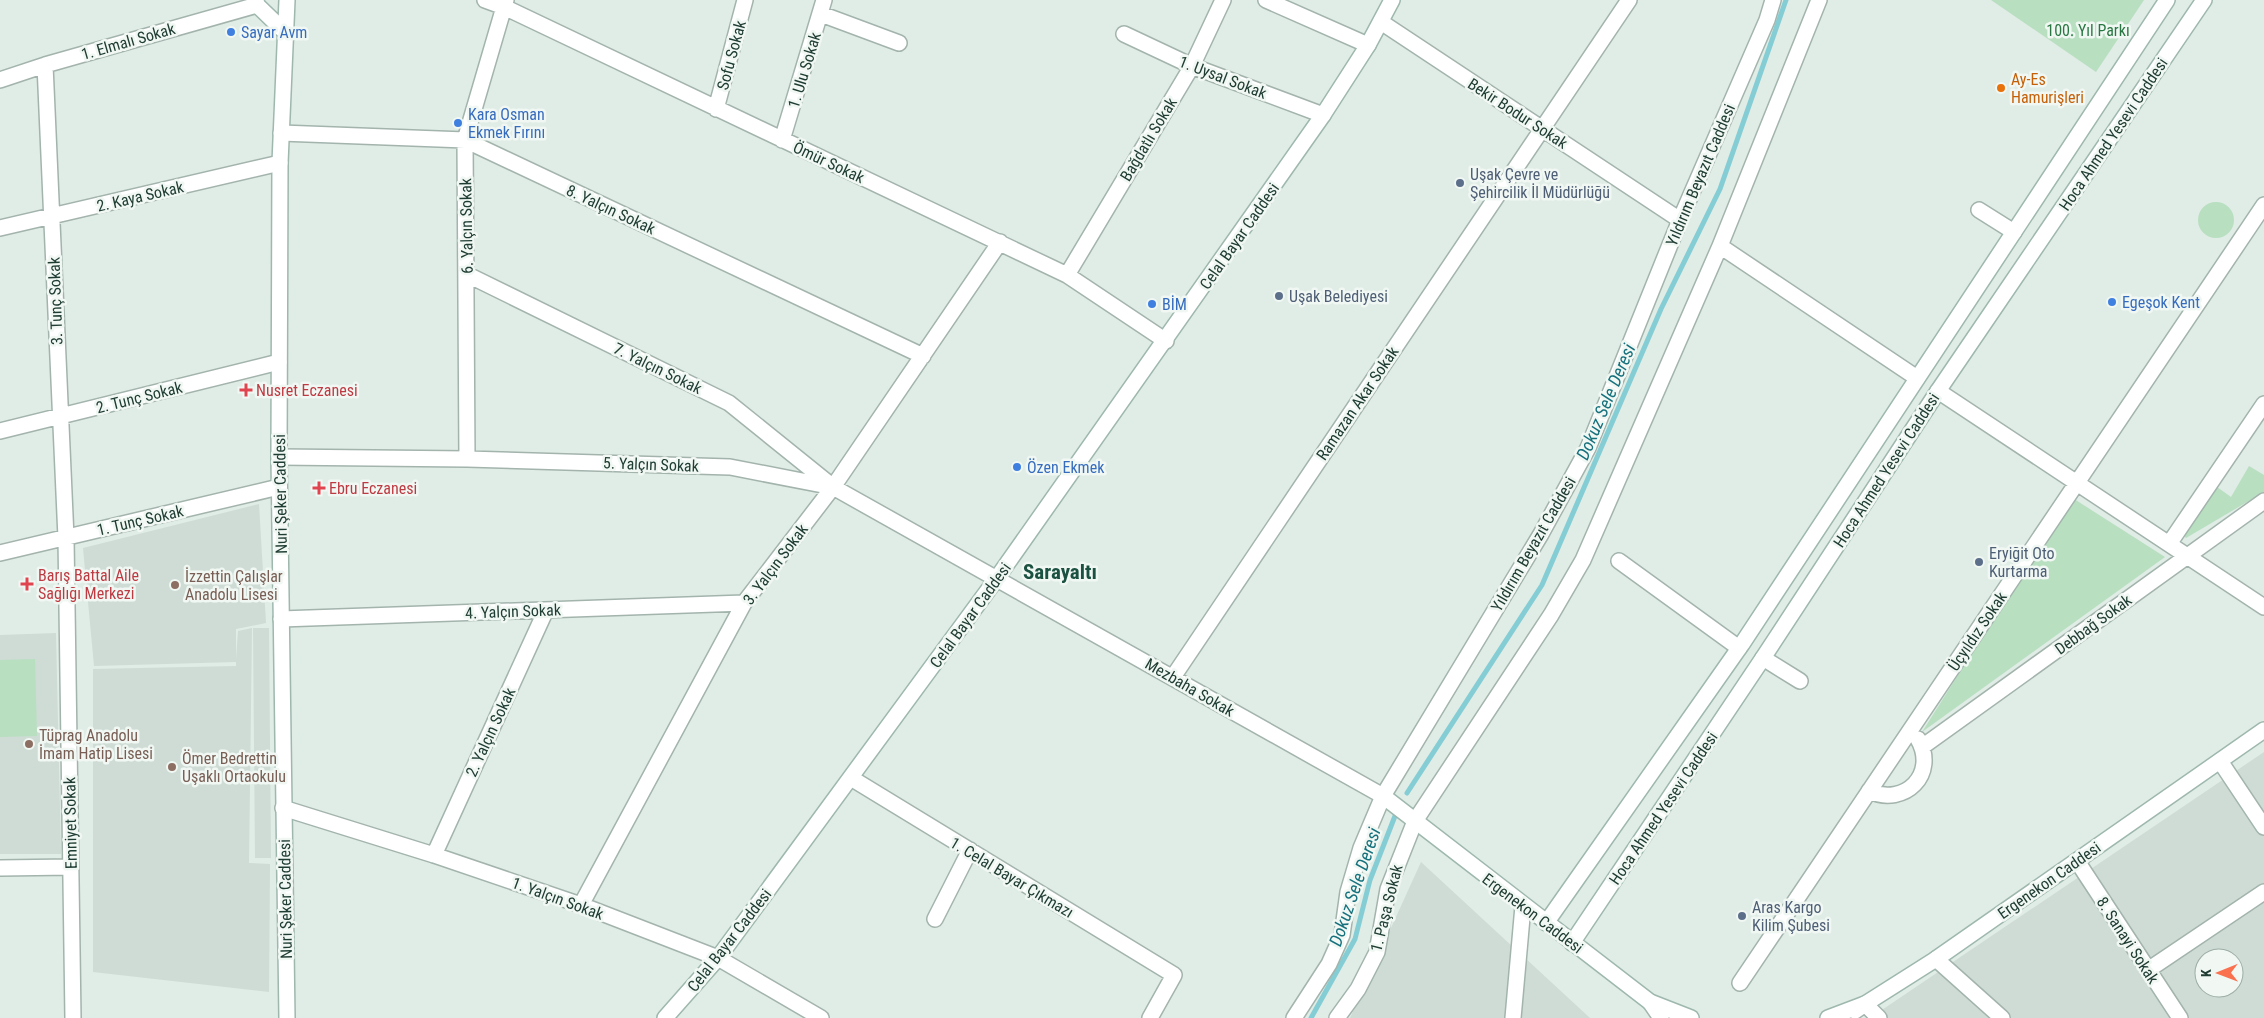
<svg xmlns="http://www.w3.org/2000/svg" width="2264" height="1018" viewBox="0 0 2264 1018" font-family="'Roboto Condensed',sans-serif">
<rect width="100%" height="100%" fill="#e0ece6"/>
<!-- built -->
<path fill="#cedcd5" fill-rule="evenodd" d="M259 504 266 623 236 629V659L238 631 252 628 249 863 270 864 269 992 93 972V669L236 666V662L94 666 83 548Z
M253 628H269L271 858H255Z
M56 633 61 854H0V635Z
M2264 752V1018H1870ZM2204 958H2234V988H2204Z
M1421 862 1590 1018H1350Z"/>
<!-- green -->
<path fill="#b8dfc0" d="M1991 0H2144L2096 72Z
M2198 220a18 18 0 1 1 36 0a18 18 0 1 1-36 0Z
M2249 466 2264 475V492L2186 538 2184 536 2217 487 2231 497Z
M2071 497 2165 557 1922 732Z
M35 659 37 736 0 737V660Z"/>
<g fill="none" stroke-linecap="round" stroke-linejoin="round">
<!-- stream -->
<path stroke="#85cdd5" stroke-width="5" d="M1407 793 1542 585 1661 309 1720 189 1786 0
M1311 1018 1355 939 1370 880 1395 816"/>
<defs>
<path id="street" d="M485 0 504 7 1067 275 1166 341
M1266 0 1368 45
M821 14 899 43
M1381 22 1680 220
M1124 34 1192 66 1323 115
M45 65 66 538 73 1018
M0 80 45 65 257 5
M716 109 745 0
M281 133 465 140 923 356
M782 140 824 0
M1979 210 2014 232
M0 228 280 163
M1720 246 1917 378
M466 274 729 403 832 486
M1067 275 1192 66 1223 0
M1938 391 2264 607
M0 431 279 362
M279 457 467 459 730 467 833 487 1383 796
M467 459 465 140 506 0
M2169 544 2264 404
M0 553 279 487
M1619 561 1739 648
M281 619 744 603
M1763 658 1800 681
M1173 677 1629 0
M1922 747 2264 501
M2220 761 2264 827
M851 778 1174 975 1150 1018
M1869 791C1905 807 1938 774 1918 739
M283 808 434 855 581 905 718 958 821 1018
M434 855 546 610
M2077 861 2180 1018
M0 868 71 867
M581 905 744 603 833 487 1000 242
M935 919 970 850
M1936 959 2002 1018
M2148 970 2264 892
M1740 983 2264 205
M1650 1002 1661 1018
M1855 1011 1865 1004 1879 1018
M1294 1018 1329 964 1342 935 1348 892 1361 848 1383 796 1541 534 1588 448 1680 220 1767 20 1773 0
M1337 1018 1358 989 1377 952 1388 889 1415 821 1551 615 1583 560 1720 246 1819 0
M1513 1018 1523 906"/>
<path id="secondary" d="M256 0 257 5 286 33
M1383 796 1650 1002 1691 1018
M1546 923 1742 644 2167 0
M1572 943 1763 658 1938 391 2204 0
M287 1018 279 457 280 163 287 0
M665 1018 718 958 997 578 1323 115 1368 45 1392 0
M1828 1018 1865 1004 1936 959 2264 730"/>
</defs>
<!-- street casing -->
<use href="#street" stroke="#a3b4ad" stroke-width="18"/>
<!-- secondary casing -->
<use href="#secondary" stroke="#9eb8ae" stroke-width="18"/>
<!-- street -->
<use href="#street" stroke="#fff" stroke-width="15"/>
<!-- secondary -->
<use href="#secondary" stroke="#fff" stroke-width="15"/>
</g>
<!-- markers -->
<g fill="#3f7fe0" stroke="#f1f8f4" stroke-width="2">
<circle cx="231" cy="32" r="5"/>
<circle cx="458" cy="123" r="5"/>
<circle cx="2112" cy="302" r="5"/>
<circle cx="1152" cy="304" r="5"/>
<circle cx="1017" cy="467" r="5"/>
</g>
<circle fill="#e8710a" stroke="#f1f8f4" stroke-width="2" cx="2001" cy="88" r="5"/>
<g fill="#5c6f8a" stroke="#f1f8f4" stroke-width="2">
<circle cx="1460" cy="183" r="5"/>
<circle cx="1279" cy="296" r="5"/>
<circle cx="1979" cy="562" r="5"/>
<circle cx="1742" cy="916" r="5"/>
</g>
<g fill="#e0444e" stroke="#f1f8f4" stroke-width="2">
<path d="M243.5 382.5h5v5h5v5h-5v5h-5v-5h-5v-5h5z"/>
<path d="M316.5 480.5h5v5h5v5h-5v5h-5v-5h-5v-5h5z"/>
<path d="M24.5 576.5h5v5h5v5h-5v5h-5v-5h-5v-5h5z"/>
</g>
<g fill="#8d6e63" stroke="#f1f8f4" stroke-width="2">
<circle cx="175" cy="585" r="5"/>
<circle cx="29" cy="744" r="5"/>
<circle cx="172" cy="767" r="5"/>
</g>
<g text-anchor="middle" stroke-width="5" stroke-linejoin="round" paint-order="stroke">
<!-- park labels -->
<g font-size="16" fill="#287742" stroke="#f1f8f4">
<text x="2088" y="36">100. Yıl Parkı</text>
</g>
<!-- shop labels -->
<g font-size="16" fill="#366cbe" stroke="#f1f8f4" text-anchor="start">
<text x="241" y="38">Sayar Avm</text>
<text x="468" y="120">Kara Osman<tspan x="468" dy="18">Ekmek Fırını</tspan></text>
<text x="2122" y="308">Egeşok Kent</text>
<text x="1162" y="310">BİM</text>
<text x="1027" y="473">Özen Ekmek</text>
</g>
<!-- street labels -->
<g font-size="16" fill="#203d34" stroke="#f1f8f4">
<text transform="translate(128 41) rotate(-16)" y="6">1. Elmalı Sokak</text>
<text transform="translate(731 55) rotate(-75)" y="6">Sofu Sokak</text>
<text transform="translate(804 70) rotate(-73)" y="6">1. Ulu Sokak</text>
<text transform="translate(1223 77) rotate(21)" y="6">1. Uysal Sokak</text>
<text transform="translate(1518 113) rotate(33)" y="6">Bekir Bodur Sokak</text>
<text transform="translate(2113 134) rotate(-56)" y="6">Hoca Ahmed Yesevi Caddesi</text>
<text transform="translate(1148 139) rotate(-59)" y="6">Bağdatlı Sokak</text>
<text transform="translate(829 162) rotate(25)" y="6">Ömür Sokak</text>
<text transform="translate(1700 175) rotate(-67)" y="6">Yıldırım Beyazıt Caddesi</text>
<text transform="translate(140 196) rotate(-13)" y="6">2. Kaya Sokak</text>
<text transform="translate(611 209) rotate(25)" y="6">8. Yalçın Sokak</text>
<text transform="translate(466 226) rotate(-91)" y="6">6. Yalçın Sokak</text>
<text transform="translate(1239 236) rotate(-55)" y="6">Celal Bayar Caddesi</text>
<text transform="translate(55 301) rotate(-92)" y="6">3. Tunç Sokak</text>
<text transform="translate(658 368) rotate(26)" y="6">7. Yalçın Sokak</text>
<text transform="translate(139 397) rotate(-14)" y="6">2. Tunç Sokak</text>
<text transform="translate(1357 403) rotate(-56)" y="6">Ramazan Akar Sokak</text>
<text transform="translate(651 464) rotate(2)" y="6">5. Yalçın Sokak</text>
<text transform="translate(1886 470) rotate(-57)" y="6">Hoca Ahmed Yesevi Caddesi</text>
<text transform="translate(280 494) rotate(-91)" y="6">Nuri Şeker Caddesi</text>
<text transform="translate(140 520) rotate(-13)" y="6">1. Tunç Sokak</text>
<text transform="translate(1533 544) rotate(-60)" y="6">Yıldırım Beyazıt Caddesi</text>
<text transform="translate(775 564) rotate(-53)" y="6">3. Yalçın Sokak</text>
<text transform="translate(513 611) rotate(-2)" y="6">4. Yalçın Sokak</text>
<text transform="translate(970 615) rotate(-54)" y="6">Celal Bayar Caddesi</text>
<text transform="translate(2093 624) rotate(-36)" y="6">Debbağ Sokak</text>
<text transform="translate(1977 631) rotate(-56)" y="6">Üçyıldız Sokak</text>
<text transform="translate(1190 687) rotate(30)" y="6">Mezbaha Sokak</text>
<text transform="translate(490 732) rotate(-65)" y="6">2. Yalçın Sokak</text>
<text transform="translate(1663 808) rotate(-56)" y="6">Hoca Ahmed Yesevi Caddesi</text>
<text transform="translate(70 823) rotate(-91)" y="6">Emniyet Sokak</text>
<text transform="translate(1012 877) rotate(31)" y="6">1. Celal Bayar Çıkmazı</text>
<text transform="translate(2049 880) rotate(-35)" y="6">Ergenekon Caddesi</text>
<text transform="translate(558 898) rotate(20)" y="6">1. Yalçın Sokak</text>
<text transform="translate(285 899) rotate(-91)" y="6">Nuri Şeker Caddesi</text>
<text transform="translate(1386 908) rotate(-76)" y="6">1. Paşa Sokak</text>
<text transform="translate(1533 913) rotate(37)" y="6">Ergenekon Caddesi</text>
<text transform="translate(729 940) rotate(-52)" y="6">Celal Bayar Caddesi</text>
<text transform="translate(2128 940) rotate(57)" y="6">8. Sanayi Sokak</text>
</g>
<!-- food labels -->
<g font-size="16" fill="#c56008" stroke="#f1f8f4" text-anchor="start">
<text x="2011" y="85">Ay-Es<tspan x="2011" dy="18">Hamurişleri</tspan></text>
</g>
<!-- service labels -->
<g font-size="16" fill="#4e5e75" stroke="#f1f8f4" text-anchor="start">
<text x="1470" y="180">Uşak Çevre ve<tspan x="1470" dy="18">Şehircilik İl Müdürlüğü</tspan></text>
<text x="1289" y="302">Uşak Belediyesi</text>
<text x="1989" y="559">Eryiğit Oto<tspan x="1989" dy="18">Kurtarma</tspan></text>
<text x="1752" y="913">Aras Kargo<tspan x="1752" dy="18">Kilim Şubesi</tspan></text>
</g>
<!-- health labels -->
<g font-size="16" fill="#be3a42" stroke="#f1f8f4" text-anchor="start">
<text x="256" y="396">Nusret Eczanesi</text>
<text x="329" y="494">Ebru Eczanesi</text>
<text x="38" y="581">Barış Battal Aile<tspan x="38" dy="18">Sağlığı Merkezi</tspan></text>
</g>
<!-- education labels -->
<g font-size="16" fill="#785e54" stroke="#f1f8f4" text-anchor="start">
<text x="185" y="582">İzzettin Çalışlar<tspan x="185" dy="18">Anadolu Lisesi</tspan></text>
<text x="39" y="741">Tüprag Anadolu<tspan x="39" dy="18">İmam Hatip Lisesi</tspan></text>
<text x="182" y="764">Ömer Bedrettin<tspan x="182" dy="18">Uşaklı Ortaokulu</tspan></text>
</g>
<!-- water labels -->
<g font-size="18" font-style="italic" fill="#16717d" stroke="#f1f8f4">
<text transform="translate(1606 402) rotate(-67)" y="6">Dokuz Sele Deresi</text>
<text transform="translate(1355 887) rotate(-71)" y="6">Dokuz Sele Deresi</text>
</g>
<!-- district labels -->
<g font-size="21" font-weight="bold" fill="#1b5141" stroke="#f1f8f4">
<text x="1060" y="579">Sarayaltı</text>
</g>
</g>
<!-- north arrow -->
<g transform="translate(2219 973) rotate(269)"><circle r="24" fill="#f1f8f4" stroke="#9dada7"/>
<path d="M0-4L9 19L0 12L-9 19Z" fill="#fa7150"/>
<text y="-8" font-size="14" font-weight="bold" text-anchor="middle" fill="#203d34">K</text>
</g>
</svg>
